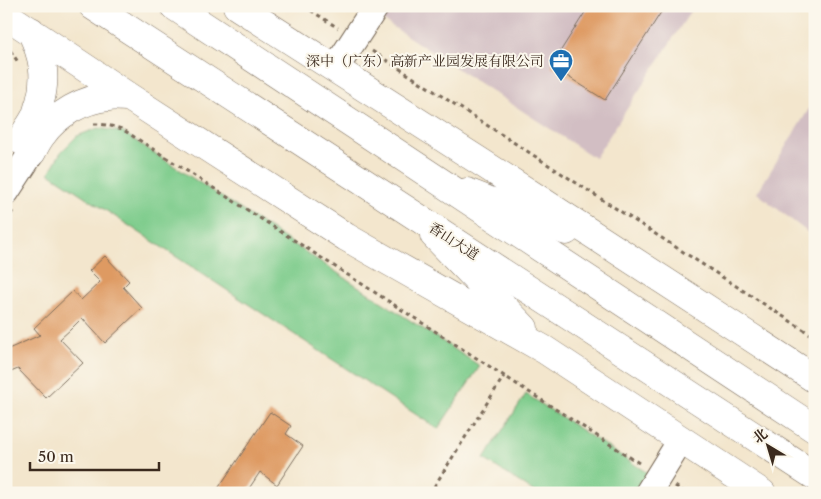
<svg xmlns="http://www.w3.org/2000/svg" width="821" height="499" viewBox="0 0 821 499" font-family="'Libre Caslon Text','Noto Serif SC',serif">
<rect width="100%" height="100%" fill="#fbf7ec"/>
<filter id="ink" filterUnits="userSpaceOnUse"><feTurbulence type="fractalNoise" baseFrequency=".02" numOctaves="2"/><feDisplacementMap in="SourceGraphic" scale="10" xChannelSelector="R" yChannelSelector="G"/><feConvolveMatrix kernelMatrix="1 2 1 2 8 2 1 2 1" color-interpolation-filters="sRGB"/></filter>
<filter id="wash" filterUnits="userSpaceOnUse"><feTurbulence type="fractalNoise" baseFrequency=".0096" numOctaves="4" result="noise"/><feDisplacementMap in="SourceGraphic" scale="20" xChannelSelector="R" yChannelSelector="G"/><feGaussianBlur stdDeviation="1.12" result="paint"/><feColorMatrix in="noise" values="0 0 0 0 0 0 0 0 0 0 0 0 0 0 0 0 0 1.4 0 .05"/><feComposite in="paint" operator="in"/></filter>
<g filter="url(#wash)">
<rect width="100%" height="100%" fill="#f3e6cd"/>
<!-- industrial -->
<path fill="#d2bec3" d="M361 6H694L595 158Z
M815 99V238L757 193Z"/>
<!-- green -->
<path fill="#7ecc8c" stroke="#5c7b55" d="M98 128 122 132 480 366 438 429 49 173 61 152 77 136Z
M526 394 649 474 636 493H536L484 459Z"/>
<g id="blocks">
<!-- building -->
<path fill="#de9a62" d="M589 6H665L605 100 551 66Z
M105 256 129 281 123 287 142 308 105 343 82 318 71 329 60 339 83 363 46 398 18 369 6 374V350L40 335 34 328 73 291 81 300 100 282 89 271Z
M270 412 291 426 286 434 303 446 277 485 260 472 246 493H215Z"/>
</g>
</g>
<g filter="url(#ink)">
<use href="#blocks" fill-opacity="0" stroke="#7b6c5b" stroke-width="1"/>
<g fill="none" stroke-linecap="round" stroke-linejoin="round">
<defs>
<path id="minor" d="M335 69 376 6
M6 192 32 152
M648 493 681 440"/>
<path id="major" d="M237 6 540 200 815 379
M6 15 129 97 346 237 545 350 762 493
M20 140C25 133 31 125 35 117 37 113 38 107 40 102 47 76 43 56 31 31
M32 152C35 146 38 140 42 135 57 114 83 99 109 97 115 96 122 97 129 97
M467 192 566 231
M434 235 524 328"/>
<path id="highway" d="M93 6 815 476
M174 6 815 429"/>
</defs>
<!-- minor casing -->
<use href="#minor" stroke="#7b6c5b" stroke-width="28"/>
<!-- major casing -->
<use href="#major" stroke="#7b6c5b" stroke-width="29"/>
<!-- highway casing -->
<use href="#highway" stroke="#7b6c5b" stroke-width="29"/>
<!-- path -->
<path stroke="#7b6c5b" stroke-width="3" stroke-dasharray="4 4" stroke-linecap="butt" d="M304 6 338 28
M6 44 18 62
M372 51 815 337
M94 124C104 124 112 126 122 129L642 465
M6 221 13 211
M675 486 685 493
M430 493 504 376"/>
<!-- minor -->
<use href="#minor" stroke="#fff" stroke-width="26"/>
<!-- major -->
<use href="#major" stroke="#fff" stroke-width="28"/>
<!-- highway -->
<use href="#highway" stroke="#fff" stroke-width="28"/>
</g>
</g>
<!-- icons -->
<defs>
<symbol id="office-pin" viewBox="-11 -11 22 30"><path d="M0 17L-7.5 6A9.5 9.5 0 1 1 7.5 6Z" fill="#1f6fb2" stroke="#fbf7ec"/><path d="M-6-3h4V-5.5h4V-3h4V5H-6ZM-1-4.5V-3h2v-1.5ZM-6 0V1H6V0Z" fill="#fff"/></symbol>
</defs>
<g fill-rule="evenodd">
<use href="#office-pin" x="547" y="47" width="28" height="38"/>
</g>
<g text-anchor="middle" stroke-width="4" stroke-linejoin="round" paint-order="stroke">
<!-- poi labels -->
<g font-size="14" fill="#3b2a1e" stroke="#fbf7ec" text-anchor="end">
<text x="544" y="66">深中（广东）高新产业园发展有限公司</text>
</g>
<!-- street labels -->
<g font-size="14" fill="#3b2a1e" stroke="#fbf7ec">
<text transform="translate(454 241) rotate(33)" y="5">香山大道</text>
</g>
</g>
<!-- margin -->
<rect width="821" height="499" fill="none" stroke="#fbf7ec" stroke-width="25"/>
<!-- north arrow -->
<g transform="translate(768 446) rotate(322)" stroke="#fbf7ec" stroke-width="4" paint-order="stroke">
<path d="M0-4L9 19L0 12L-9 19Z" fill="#3b2a1e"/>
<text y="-8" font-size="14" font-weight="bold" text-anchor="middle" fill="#3b2a1e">北</text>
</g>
<!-- scale -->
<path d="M30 462v8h129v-8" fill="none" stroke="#3b2a1e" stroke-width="2.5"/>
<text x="38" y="462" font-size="15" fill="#3b2a1e" stroke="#fbf7ec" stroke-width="4" paint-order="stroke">50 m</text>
</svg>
